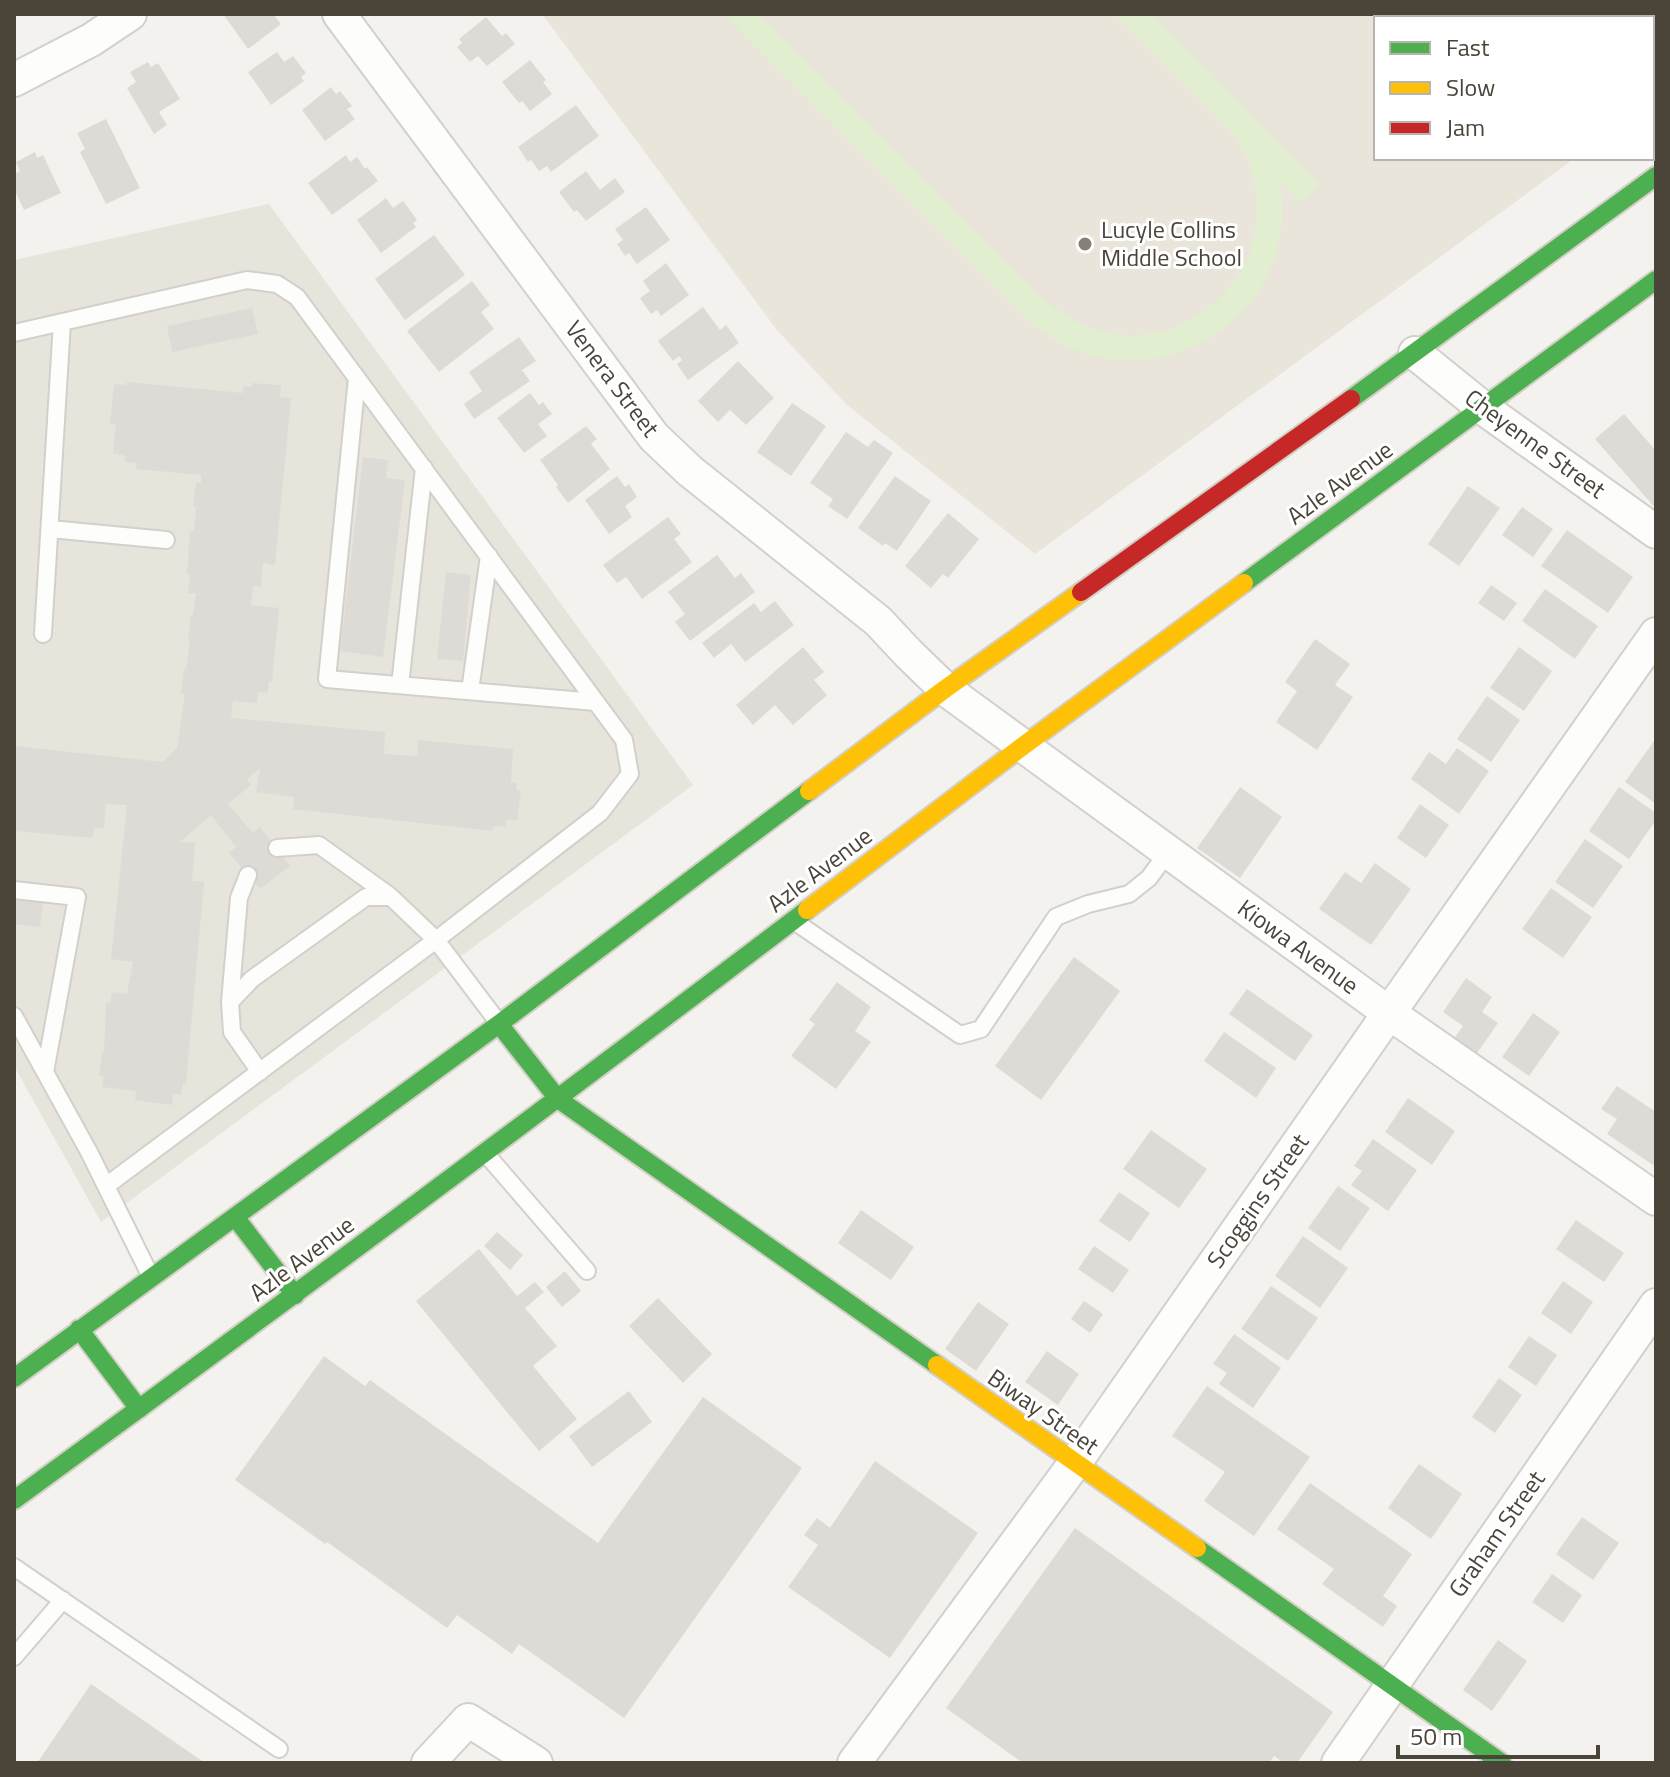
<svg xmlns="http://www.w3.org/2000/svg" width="1670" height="1777" viewBox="0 0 1670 1777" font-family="'Titillium Web',sans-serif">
<rect width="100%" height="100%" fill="#f4f2ee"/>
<!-- residential -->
<path fill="#e7e4dc" d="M269 204 693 785 101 1222 14 1066V260Z"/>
<!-- education -->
<path fill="#eae5da" d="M542 14H1656V99L1652 102V18H1376V158H1575L1035 554 846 404 777 330Z"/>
<!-- green -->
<path fill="#e1eecf" d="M726 14H759L1043 299C1063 316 1086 330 1113 334 1182 345 1250 292 1256 222 1258 198 1255 172 1243 151 1237 140 1229 131 1221 121L1114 14H1151L1320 184 1301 202 1280 182C1284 208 1283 235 1274 260 1243 344 1145 385 1064 345 1049 338 1037 328 1024 317L742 33Z"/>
<!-- building -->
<path fill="#dedbd6" d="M223 14H273L281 24 248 49Z
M486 17 502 36 506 33 515 44 487 66 478 56 470 62 457 47 462 43 459 39Z
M277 52 284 62 293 56 306 73 301 77 304 81 271 105 248 72Z
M530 60 546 80 543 82 552 94 530 111 522 101 519 103 502 82Z
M148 62 151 67 158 63 180 99 159 112 167 125 154 134 127 88 136 82 130 72Z
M331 87 336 94 340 91 352 106 347 109 355 119 325 141 302 110Z
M576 105 599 136 551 172 547 166 539 171 531 160 528 162 518 147Z
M106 119 140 188 106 204 80 152 85 149 77 133Z
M35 152 37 158 43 155 61 193 24 210 14 189V174L20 171 16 162Z
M346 155 350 162 357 157 365 169 367 167 378 181 332 215 308 183Z
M586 171 600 190 615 178 625 192 586 221 577 210 574 212 559 192Z
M386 198 393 208 403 201 417 220 413 223 416 227 381 253 357 220Z
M646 207 670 240 637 264 629 253 625 256 617 244 623 240 615 229Z
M434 235 465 275 405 320 375 279Z
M666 263 689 295 661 316 657 310 651 314 640 298 650 291 643 281Z
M472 281 490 305 481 312 494 329 439 372 407 331Z
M703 307 720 330 726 325 739 343 688 380 677 364 682 360 679 356 673 361 658 341Z
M252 308 258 334 172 352 167 326Z
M519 337 536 361 522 370 530 381 474 419 464 404 482 391 469 372Z
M738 361 774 398 746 425 730 410 718 422 698 401Z
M127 382 243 393V386L252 387V383L281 385 280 397 291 398 275 565 263 563 261 587 253 586 251 605 279 608 272 682 269 681 268 693 258 692 257 703 233 701 231 718 385 732 384 754 417 756 418 740 513 749 511 782 517 783 516 790 521 791 517 821 507 819 505 827 494 826 492 831 293 809 294 797 256 792 260 769 247 779 251 785 228 804 253 833 260 827 290 866 260 889 229 853 236 847 211 815 180 842 195 843 192 881 204 882 186 1084 183 1083 181 1095 173 1094 172 1105 135 1100 136 1091 102 1087 104 1076H99L102 1052 104 1051 106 1003H110L112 992 127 994 133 962 111 959 127 805 106 804 104 828H94L93 838 14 831V746L163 762 177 748 185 694H181L184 669 186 670 190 639H188L191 615H193L196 593H188L190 574 187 575 190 531 194 530 196 507 193 506 196 483H201V475L136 469 137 463 125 462V456L113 453 116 425 110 424 114 384 126 385Z
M530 393 539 405 543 402 552 414 538 424 547 436 524 453 497 418Z
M792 403 826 426 791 476 757 452Z
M1624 414 1656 451V509L1595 439Z
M586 426 597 439 591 444 610 469 568 503 556 487 558 485 540 460Z
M846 432 868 447 874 440 893 453 847 519 828 506 833 499 810 483Z
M363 457 388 460 386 478 405 480 383 657 340 651Z
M617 476 625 487 629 484 637 497 625 506 632 517 609 534 585 500Z
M895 476 931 501 897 551 885 543 883 546 858 528Z
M1468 486 1500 508 1459 566 1428 544Z
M1522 507 1553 529 1533 557 1502 535Z
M948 513 979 539 948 578 943 574 931 588 905 566Z
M668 517 681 534 674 539 692 562 642 599 626 577 617 583 603 565Z
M1567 530 1633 577 1608 613 1541 566Z
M717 555 735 578 741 573 755 592 690 641 675 622 685 614 668 592Z
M446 572 471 575 463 661 437 659Z
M1491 585 1517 603 1504 621 1478 603Z
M1545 589 1598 626 1575 659 1522 621Z
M775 601 794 625 745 662 731 644 714 658 702 643 754 603 761 612Z
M1315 639 1350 664 1335 685 1353 697 1317 750 1276 722 1297 691 1285 682Z
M803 647 824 672 814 680 827 695 793 725 775 705 753 725 736 705Z
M1519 647 1552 671 1524 711 1490 688Z
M1487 696 1520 720 1491 762 1457 739Z
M1656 738V804L1625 782Z
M1457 748 1489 771 1459 814 1411 779 1429 752 1446 764Z
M1240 787 1282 817 1240 878 1197 848Z
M1619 787 1656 813V820L1629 859 1589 831Z
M1420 804 1449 825 1426 858 1397 838Z
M1585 839 1623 866 1593 908 1555 882Z
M1375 863 1411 889 1371 945 1319 909 1345 872 1361 883Z
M1551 888 1592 917 1563 958 1522 929Z
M14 900 43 903 40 927 14 924Z
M1074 957 1120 991 1041 1100 995 1066Z
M1466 978 1492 997 1482 1012 1498 1023 1475 1056 1453 1040 1463 1026 1443 1012Z
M837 982 871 1007 855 1031 871 1042 836 1089 791 1056 815 1024 809 1020Z
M1247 989 1313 1035 1295 1061 1229 1014Z
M1533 1013 1560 1032 1529 1076 1502 1057Z
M1224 1032 1276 1068 1256 1098 1204 1061Z
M1617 1086 1656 1112V1167L1607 1134 1617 1119 1601 1109Z
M1408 1098 1455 1131 1432 1165 1385 1132Z
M1151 1130 1207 1169 1179 1208 1123 1169Z
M1373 1139 1417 1170 1388 1211 1351 1185 1362 1171 1354 1166Z
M1338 1186 1370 1208 1340 1251 1308 1228Z
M1119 1192 1150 1213 1130 1242 1099 1221Z
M861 1210 914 1247 891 1280 838 1243Z
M1576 1220 1624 1253 1604 1282 1556 1249Z
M497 1232 523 1255 510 1270 484 1246Z
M1303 1236 1348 1268 1320 1308 1275 1276Z
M1094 1246 1129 1270 1113 1293 1078 1269Z
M479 1249 517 1296 535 1282 544 1292 525 1308 557 1346 533 1366 577 1419 539 1451 416 1301Z
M565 1271 581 1291 562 1307 546 1287Z
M1563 1281 1593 1302 1571 1334 1541 1313Z
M1271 1286 1318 1318 1288 1361 1241 1329Z
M658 1298 712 1354 683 1383 629 1326Z
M1084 1301 1103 1314 1090 1333 1071 1319Z
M978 1302 1009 1324 976 1371 945 1349Z
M1234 1334 1281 1368 1253 1408 1219 1384 1227 1373 1213 1364Z
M1529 1336 1557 1355 1536 1386 1508 1367Z
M1047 1351 1079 1374 1058 1405 1025 1382Z
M324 1356 365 1386 370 1380 598 1543 703 1397 802 1468 624 1718 519 1644 512 1654 457 1615 447 1628 327 1542 325 1544 235 1480Z
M1499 1378 1522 1395 1495 1433 1472 1417Z
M1207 1386 1310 1457 1254 1536 1204 1501 1225 1472 1172 1436Z
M629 1391 652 1422 592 1467 569 1436Z
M875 1461 978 1533 890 1658 788 1587 818 1545 804 1535 817 1518 830 1528Z
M1419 1464 1462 1494 1431 1539 1388 1508Z
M1310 1483 1412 1554 1383 1596 1397 1606 1383 1627 1322 1584 1334 1569 1277 1529Z
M1582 1517 1619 1543 1593 1580 1556 1554Z
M1075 1528 1333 1712 1297 1763H1284L1274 1756 1269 1763H1023L946 1708Z
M1552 1574 1582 1595 1563 1623 1532 1602Z
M1498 1640 1527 1661 1492 1711 1463 1690Z
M91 1684 205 1763H37Z"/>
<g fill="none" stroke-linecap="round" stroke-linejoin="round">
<defs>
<path id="lane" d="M14 333 247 280 277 284 297 297 624 740 630 774 600 813 436 940 498 1022
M357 378 327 679 596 702
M50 529 166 540
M43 634 62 322
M400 685 424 468
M470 691 489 556
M277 848 319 845 390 896
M14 890 77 897 45 1072
M794 921 960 1035 981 1029 1056 917 1088 904 1129 894 1149 878 1168 852
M230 1002 239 898 248 875
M14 1016 89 1152 151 1277
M486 1154 587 1271
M106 1186 436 940 391 897H366L252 979 230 1002 232 1032 260 1072
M14 1567 279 1749
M14 1657 63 1600"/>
<path id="street" d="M339 14 654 437 690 471 878 621 908 653 945 689 1389 1013 1656 1199
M14 80 91 40 130 14
M1415 353 1483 408 1656 532
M428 1763 468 1720 536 1763
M854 1763 1075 1463 1389 1013 1656 634
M1338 1763 1656 1305"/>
<path id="fast" d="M1351 399 1656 176
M1244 583 1656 280
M499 1024 558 1099 937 1365
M235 1217 295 1295
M79 1329 139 1409
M14 1378 499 1024 809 791
M14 1500C280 1306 545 1109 807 910
M1197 1548 1502 1763"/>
<path id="slow" d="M809 791 945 689 1081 592
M807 910 1023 746 1244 583
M937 1365 1197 1548"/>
<path id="jam" d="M1081 592 1351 399"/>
</defs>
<!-- lane casing -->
<use href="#lane" stroke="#d2d0cb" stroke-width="20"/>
<!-- street casing -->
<use href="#street" stroke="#d2d0cb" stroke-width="36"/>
<!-- fast casing -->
<use href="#fast" stroke="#d3cfc5" stroke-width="22"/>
<!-- slow casing -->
<use href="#slow" stroke="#d3cfc5" stroke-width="22"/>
<!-- jam casing -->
<use href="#jam" stroke="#d3cfc5" stroke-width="22"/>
<!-- lane -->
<use href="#lane" stroke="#fdfdfc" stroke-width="16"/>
<!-- street -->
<use href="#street" stroke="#fdfdfc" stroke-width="32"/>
<!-- fast -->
<use href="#fast" stroke="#4caf50" stroke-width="18"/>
<!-- slow -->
<use href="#slow" stroke="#ffc107" stroke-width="18"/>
<!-- jam -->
<use href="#jam" stroke="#c62828" stroke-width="18"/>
</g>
<!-- markers -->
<circle fill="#868178" stroke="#fff" stroke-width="3" cx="1085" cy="244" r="8"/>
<g text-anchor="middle" stroke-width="6" stroke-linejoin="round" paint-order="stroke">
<!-- poi labels -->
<g font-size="24" fill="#4b4439" stroke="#fff" text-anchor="start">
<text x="1101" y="238">Lucyle Collins<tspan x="1101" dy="28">Middle School</tspan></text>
</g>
<!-- street labels -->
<g font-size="24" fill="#4b4439" stroke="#fff">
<text transform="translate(612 379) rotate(53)" y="8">Venera Street</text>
<text transform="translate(1535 444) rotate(36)" y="8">Cheyenne Street</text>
<text transform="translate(1340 483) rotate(-36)" y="8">Azle Avenue</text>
<text transform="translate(820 870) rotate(-37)" y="8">Azle Avenue</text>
<text transform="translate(1298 947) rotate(36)" y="8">Kiowa Avenue</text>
<text transform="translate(1258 1201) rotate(-55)" y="8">Scoggins Street</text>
<text transform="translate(302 1259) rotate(-37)" y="8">Azle Avenue</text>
<text transform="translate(1043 1412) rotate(35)" y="8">Biway Street</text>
<text transform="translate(1497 1534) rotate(-55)" y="8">Graham Street</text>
</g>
</g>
<!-- border -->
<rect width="1670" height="1777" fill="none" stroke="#4b4439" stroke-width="32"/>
<!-- legend -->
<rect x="1374" y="16" width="280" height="144" fill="#ffffff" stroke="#b7b4b0" stroke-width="2"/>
<rect x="1390" y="42" width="40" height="12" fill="#4caf50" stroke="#b7b4b0" stroke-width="2"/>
<text x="1446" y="56" font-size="24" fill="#4b4439">Fast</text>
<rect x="1390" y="82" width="40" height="12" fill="#ffc107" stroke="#b7b4b0" stroke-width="2"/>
<text x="1446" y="96" font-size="24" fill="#4b4439">Slow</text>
<rect x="1390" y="122" width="40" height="12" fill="#c62828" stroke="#b7b4b0" stroke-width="2"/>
<text x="1446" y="136" font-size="24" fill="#4b4439">Jam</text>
<!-- scale -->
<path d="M1398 1745v12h200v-12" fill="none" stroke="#4b4439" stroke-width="4"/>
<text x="1410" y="1745" font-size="24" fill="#4b4439" stroke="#ffffff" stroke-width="6" paint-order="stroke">50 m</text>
</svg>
